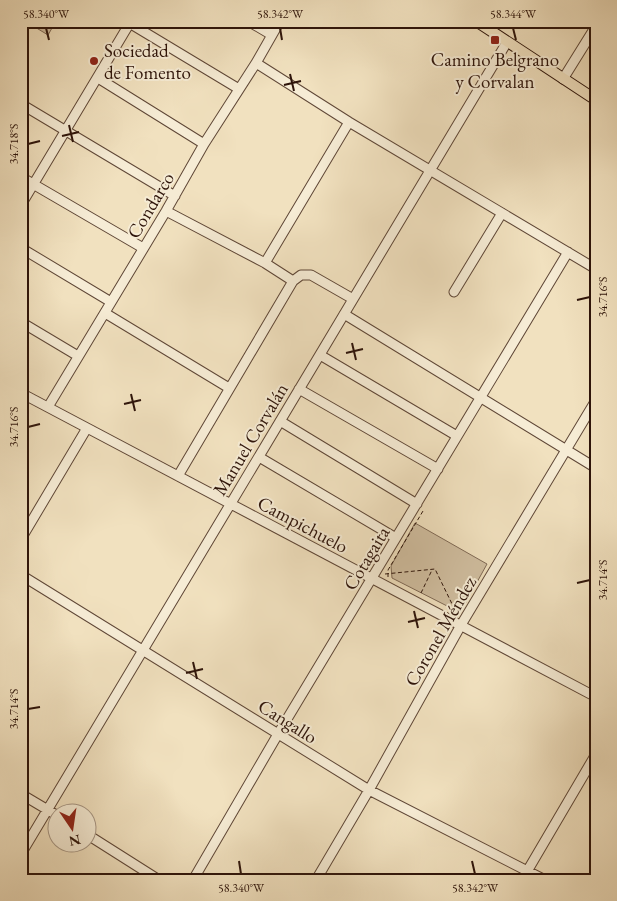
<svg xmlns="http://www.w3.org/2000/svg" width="617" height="901" viewBox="0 0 617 901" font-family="'EB Garamond',serif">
<rect width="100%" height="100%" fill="#f1e1bf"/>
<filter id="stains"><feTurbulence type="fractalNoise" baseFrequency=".004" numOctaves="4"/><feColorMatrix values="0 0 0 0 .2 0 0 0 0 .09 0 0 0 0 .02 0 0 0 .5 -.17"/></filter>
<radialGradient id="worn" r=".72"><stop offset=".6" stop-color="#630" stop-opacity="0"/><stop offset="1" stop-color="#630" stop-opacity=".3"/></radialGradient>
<!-- green -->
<path fill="#d0bea0" stroke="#7f6955" d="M25 21H56L48 35Z
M415 523 487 564 465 604 453 609 392 578 391 566Z"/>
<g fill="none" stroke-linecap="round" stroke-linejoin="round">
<defs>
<path id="minor" d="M126 21 239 89
M248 21 272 35
M256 63 349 122 596 269
M98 78 204 144
M563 79 596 26
M21 104 175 196
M21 177 143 248
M21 205 131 21
M166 211 265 263 293 281 301 275H311L353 299
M21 248 111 302
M265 263 349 122
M454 292 502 213
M105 313 229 388
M344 314 596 468
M21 322 78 356
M320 355 457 436
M299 389 438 469
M21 393 596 697
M48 407 166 211 204 144 256 63 280 21
M280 421 417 504
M259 457 396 538
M178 476 293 281
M21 539 87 428
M21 575 369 790 545 880
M21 794 58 816
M88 835 159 880
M21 854 507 42
M193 880 278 734 568 252
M316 880 369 790 461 625 596 400
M522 880 596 754"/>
<path id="major" d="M476 21 596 100"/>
</defs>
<!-- minor casing -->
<use href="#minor" stroke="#5f4737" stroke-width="11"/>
<!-- major casing -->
<use href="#major" stroke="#2e140a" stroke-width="12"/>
<!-- path -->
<path stroke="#2e140a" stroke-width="1" stroke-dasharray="4 2.5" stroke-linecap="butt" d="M385 574 435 569 455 610
M388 577V570L423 511
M421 593 432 570
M453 611 461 608"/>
<!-- minor -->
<use href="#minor" stroke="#f6ecd5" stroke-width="9"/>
<!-- major -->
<use href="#major" stroke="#f1e1bf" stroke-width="10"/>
</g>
<!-- ticks -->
<path fill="none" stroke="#2e140a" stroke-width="2" d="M46 28 49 40M280 28 282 40M513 28 516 40M290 74 294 91M284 85 301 81M69 125 73 142M62 136 79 132M28 144 40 141M577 300 590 297M352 343 356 360M346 353 363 349M131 394 135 411M124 404 141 400M28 427 40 424M577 583 590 580M414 611 418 628M408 622 425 618M193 662 197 679M186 673 203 669M28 709 40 707M239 861 241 874M472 861 475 874"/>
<!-- markers -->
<g fill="#8f2418" stroke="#f6ecd5" stroke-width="2">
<rect x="490" y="35" width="10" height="10" rx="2.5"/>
<circle cx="94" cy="61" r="5"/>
</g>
<g text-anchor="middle" stroke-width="4" stroke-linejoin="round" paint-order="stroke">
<!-- poi labels -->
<g font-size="19" fill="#2e140a" stroke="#f6ecd5" text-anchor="start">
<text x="104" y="57">Sociedad<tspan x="104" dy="22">de Fomento</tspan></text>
<text x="495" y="66" text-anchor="middle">Camino Belgrano<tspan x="495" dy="22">y Corvalan</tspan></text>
</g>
<!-- street labels -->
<g font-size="19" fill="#2e140a" stroke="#f6ecd5">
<text transform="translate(150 205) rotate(-59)" y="7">Condarco</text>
<text transform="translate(250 439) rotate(-59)" y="7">Manuel Corvalán</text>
<text transform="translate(303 524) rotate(28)" y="7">Campichuelo</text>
<text transform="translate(366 558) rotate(-59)" y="7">Cotagaita</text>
<text transform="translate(440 631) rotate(-60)" y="7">Coronel Méndez</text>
<text transform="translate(288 721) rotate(32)" y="7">Cangallo</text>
</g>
</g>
<!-- margin -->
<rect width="617" height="901" fill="none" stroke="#f1e1bf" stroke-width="55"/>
<!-- north arrow -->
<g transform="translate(72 828) rotate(167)"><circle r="24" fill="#f6ecd5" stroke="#a69684"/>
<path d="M0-4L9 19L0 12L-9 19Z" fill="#8f2418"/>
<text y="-8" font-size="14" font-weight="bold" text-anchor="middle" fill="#2e140a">N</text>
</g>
<rect x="28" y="28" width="562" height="846" fill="none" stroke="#2e140a" stroke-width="2"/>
<g font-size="12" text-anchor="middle" fill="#2e140a">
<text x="46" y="18">58.340°W</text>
<text x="280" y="18">58.342°W</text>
<text x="513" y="18">58.344°W</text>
<text transform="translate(14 144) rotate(-90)" y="4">34.718°S</text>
<text transform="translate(603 297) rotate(-90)" y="4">34.716°S</text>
<text transform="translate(14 427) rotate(-90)" y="4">34.716°S</text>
<text transform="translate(603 580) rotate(-90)" y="4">34.714°S</text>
<text transform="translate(14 709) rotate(-90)" y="4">34.714°S</text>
<text x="241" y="892">58.340°W</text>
<text x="475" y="892">58.342°W</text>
</g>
<rect width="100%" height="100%" filter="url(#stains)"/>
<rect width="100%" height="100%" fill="url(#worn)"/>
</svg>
